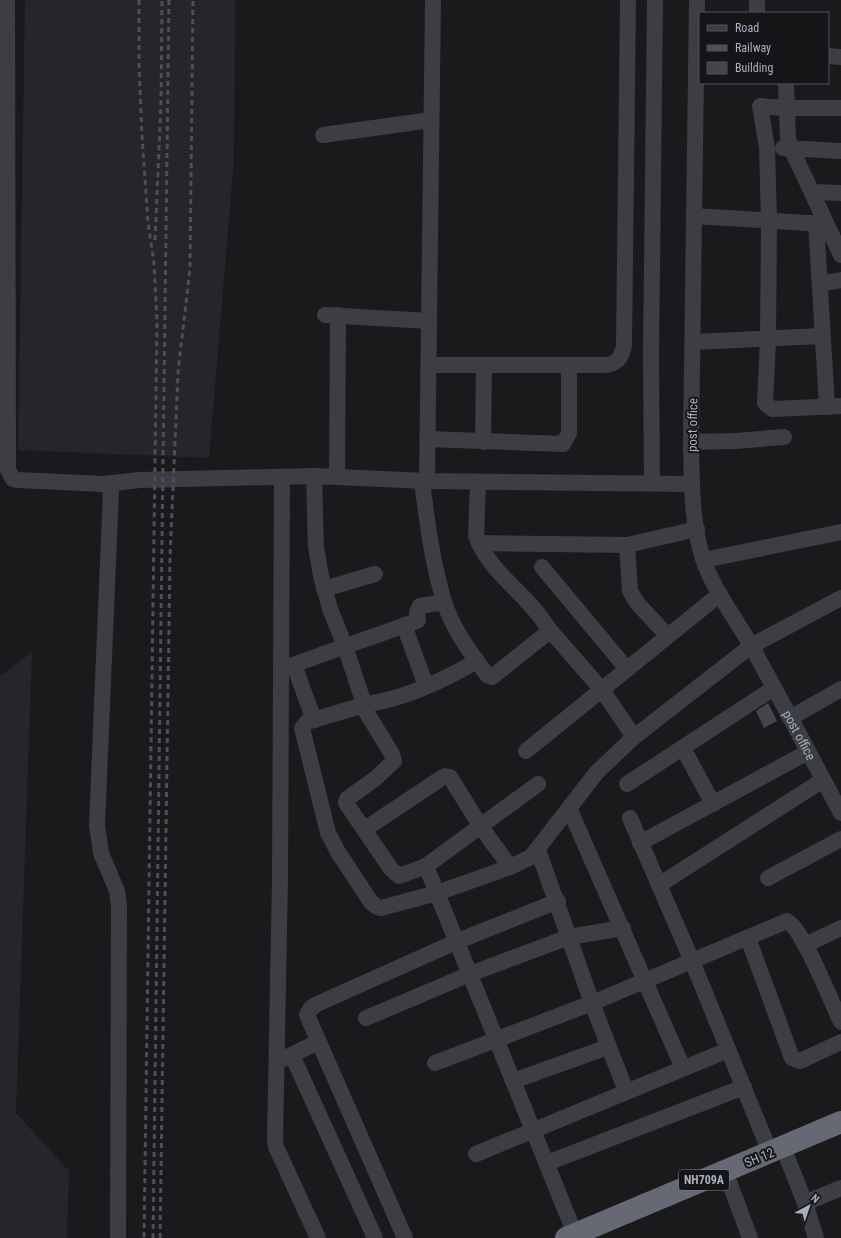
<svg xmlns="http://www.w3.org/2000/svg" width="841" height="1238" viewBox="0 0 841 1238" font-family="'Roboto Condensed',sans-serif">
<rect width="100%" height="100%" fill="#1a1a1d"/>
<!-- built -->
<path fill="#26262a" d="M25 0H235L234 159 209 458 18 450Z
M32 652 16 1113 69 1171 67 1238H0V676Z"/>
<!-- building -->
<path fill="#44454a" d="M768 703 777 721 764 728 756 711Z"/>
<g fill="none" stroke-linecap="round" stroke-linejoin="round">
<!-- minor -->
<g stroke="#3d3d44" stroke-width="16">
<path d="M7 0 8 470 13 479 17 480 103 484 108 486 111 490 97 825 101 853 117 891 119 905 118 1238"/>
<path id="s1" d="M697 0 691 442C692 481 691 522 703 559 714 591 736 619 752 647 782 702 812 758 841 813"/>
<path d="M757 13V0"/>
<path d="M828 56 841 57"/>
<path d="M786 83 788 138 791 148 841 255"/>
<path d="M841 108H787L760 106 767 148 769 221 768 340 765 403 772 409 841 406"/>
<path d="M323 135 431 120"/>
<path d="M783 148 841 151"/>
<path d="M812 192 841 193"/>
<path d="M694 216 825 224"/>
<path d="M816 222 827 407"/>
<path d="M820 284 841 280"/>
<path d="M325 315 429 321"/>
<path d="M693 342 822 336"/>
<path d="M429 365H606C618 363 621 358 624 346L628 0"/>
<path d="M428 439 563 444 569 433V365"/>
<path d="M483 442 484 365"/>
<path d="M691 442 736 441 784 437"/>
<path d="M314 476 316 547 321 576 330 609 345 646 363 701 367 704C405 699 444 680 477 661"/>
<path d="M282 477 280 878 275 1140 276 1147 318 1238"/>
<path d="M337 477 338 315"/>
<path d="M422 481C427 521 432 562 444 601 452 628 470 652 487 675L492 677 546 634 548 628C529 595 489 573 476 536L478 482"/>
<path d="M427 481 433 0"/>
<path d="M652 483 651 356 655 0"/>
<path d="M103 484 140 480 314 476 427 481 692 484"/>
<path d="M479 543 627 545 697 529"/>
<path d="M627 545 630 591 637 603 668 636"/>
<path d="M704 560 841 532"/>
<path d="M542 567 627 669"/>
<path d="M324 589 375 574"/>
<path d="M404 625 426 686"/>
<path d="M548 628 602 690 634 737"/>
<path d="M294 665 314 720"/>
<path d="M281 669 417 621 418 620 417 612 420 606 444 602"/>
<path d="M367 704 307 722 302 728 328 833 338 852 371 902 377 907 381 908 437 893 510 867 531 857 597 772 634 737 751 646 841 598"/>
<path d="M362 705 392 754 394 761 376 778 347 799 346 803 391 869 399 876 426 866 538 784"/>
<path d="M790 718 841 689"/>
<path d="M683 748 713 804"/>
<path d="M526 751 720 594"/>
<path d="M627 784 774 688"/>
<path d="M569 808 683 1068"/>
<path d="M630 818 692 961 770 1152"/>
<path d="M365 829 440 779 445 776 450 777 481 827 510 867"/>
<path d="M640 843 808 752"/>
<path d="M538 850 592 1003 626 1091"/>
<path d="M426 866 575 1234"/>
<path d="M768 878 841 839"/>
<path d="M659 885 823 780"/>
<path d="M748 938 792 1058 800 1061 841 1042"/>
<path d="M805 945 841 928"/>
<path d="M366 1018 470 974 569 937 623 928"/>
<path d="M292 1055 375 1238"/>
<path d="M283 1059 318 1042"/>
<path d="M435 1063 592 1003 787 921C804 930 831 1002 841 1022"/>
<path d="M513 1081 608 1047"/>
<path d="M783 1147 805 1203 816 1238"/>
<path d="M476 1154 728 1050"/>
<path d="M547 1163 744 1087"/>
<path d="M725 1171 750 1238"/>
<path d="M805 1203 841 1188"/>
<path d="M405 1238 307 1015 311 1008 317 1004 458 941 558 901"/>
</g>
<!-- highway -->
<path stroke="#666974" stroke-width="22" d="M566 1238 841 1122"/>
<!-- rail -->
<path stroke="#4e4f57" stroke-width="3" stroke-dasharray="5 4" stroke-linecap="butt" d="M139 0V65L142 136 148 222 154 263 157 321 144 1238
M155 240 161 104 162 0
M153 1238 169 0
M160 1238 170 557 178 373 190 268 193 0"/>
</g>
<g text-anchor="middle" stroke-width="4" stroke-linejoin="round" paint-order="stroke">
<!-- shield labels -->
<rect fill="#151518" stroke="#7f828c" stroke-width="1" x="679" y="1170" width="50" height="20" rx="3"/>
<g font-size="12" font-weight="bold" fill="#acb0bd">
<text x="704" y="1184">NH709A</text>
</g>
<!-- street labels -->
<g font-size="13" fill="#acb0bd" stroke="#151518">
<text transform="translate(692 425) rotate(-89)" y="5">post office</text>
<text dy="5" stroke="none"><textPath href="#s1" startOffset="761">post office</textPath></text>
<text transform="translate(759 1157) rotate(-23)" y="5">SH 12</text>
</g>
</g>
<!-- legend -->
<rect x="699" y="12" width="130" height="72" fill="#151518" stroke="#51535a"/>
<rect x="707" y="25" width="20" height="6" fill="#3d3d44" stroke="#51535a"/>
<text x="735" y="32" font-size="12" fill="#acb0bd">Road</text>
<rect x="707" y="45" width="20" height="6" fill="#4e4f57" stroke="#51535a"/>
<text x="735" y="52" font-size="12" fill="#acb0bd">Railway</text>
<rect x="707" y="62" width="20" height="12" fill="#44454a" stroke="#51535a"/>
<text x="735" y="72" font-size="12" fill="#acb0bd">Building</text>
<!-- north arrow -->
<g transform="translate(809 1206) rotate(40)" stroke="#151518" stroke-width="3" paint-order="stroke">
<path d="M0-3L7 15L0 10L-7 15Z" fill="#acb0bd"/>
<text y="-6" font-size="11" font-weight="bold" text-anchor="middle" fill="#acb0bd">N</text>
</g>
</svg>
